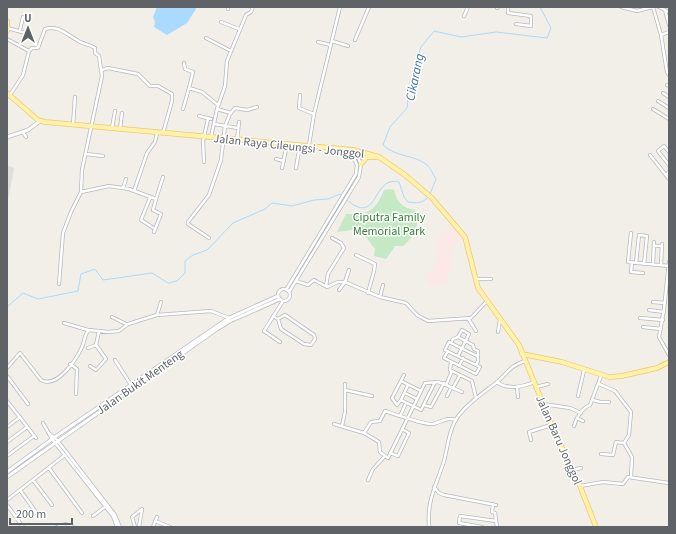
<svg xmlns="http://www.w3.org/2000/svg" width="676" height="534" viewBox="0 0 676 534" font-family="'Source Sans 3',sans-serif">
<rect width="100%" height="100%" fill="#f1efe8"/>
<!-- industrial -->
<path fill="#e0deda" d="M7 165 14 168 7 206Z"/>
<!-- medical -->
<path fill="#fce8e6" d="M452 226 462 238 452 246 448 279 441 285 430 286 425 275 435 268 439 239Z"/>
<!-- green -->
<path fill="#c5e8c5" d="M391 189 394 190C397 202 402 208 415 210 422 222 413 238 403 246H395L386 259 374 256 375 249 364 234 359 229 337 232 346 214C368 215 376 211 384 190Z"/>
<!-- water -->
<path fill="#aadaff" d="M157 7H196V9L187 23 167 35 154 27 155 22 153 17Z"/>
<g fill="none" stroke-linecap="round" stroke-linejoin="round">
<!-- stream -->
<path stroke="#aadaff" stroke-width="1" d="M430 194 436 179C433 175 431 168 427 165 414 154 397 158 383 145L390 127 407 108 410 82 421 47 434 31 461 37 496 32 547 38 551 28 540 7
M7 307 23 293 38 299 78 291 81 274 95 269 103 280 152 273 168 283 177 281 185 273V261L193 255 207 250 233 223 265 209 272 203 292 206 314 200 328 199 340 194C345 198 352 205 358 207 378 214 375 176 399 182L404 197 408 202C416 203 423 204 428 197"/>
<defs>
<path id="street" d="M508 7V13L531 16V26L516 24
M621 7 637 11 653 7
M653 7 661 35 667 72 669 75
M659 7 669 12
M497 8 498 7
M228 9V7
M665 10 669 25
M464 16 468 7
M221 22 239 29
M7 28 26 33
M20 30 23 17
M661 35 669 32
M206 38 231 51
M7 39 29 51 23 75 10 95
M355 40 369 7
M332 41 348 46
M318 42 331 45
M29 51 32 48H38L45 29C58 25 66 34 77 40 82 44 89 44 95 48V53L99 56 102 76 82 170 81 192 109 186 129 189 156 199 163 177
M184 63 185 69 193 72 189 88 202 92 218 105
M102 70 108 68 138 74 150 86H158L172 94V101L163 133
M667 85 669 86
M663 93 669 97
M300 95 299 108 314 114
M658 101 669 108
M183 109 189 88
M217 109 231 113
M653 109 669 119
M199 116 211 119
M214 124 238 128
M73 125 75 97
M112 128 115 111
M120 129 122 113
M23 132 26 137
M211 137 217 109 225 86 227 61 246 15 251 12 253 7
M237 140 239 122
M309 145 314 114 340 7
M669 152 664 146 658 151 669 165
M86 154 103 156
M650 155 669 179
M276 159 284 161
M204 162 203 141 208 119
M282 168 287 144
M296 168 300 145
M666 175 669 172
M123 188 126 179
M134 191 147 153 155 142 157 133
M150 198 141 220 155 229
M154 232 161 214 153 210 156 199
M631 233 628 262 669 266
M209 238 188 224V222L209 195 221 160 225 126 230 114 235 108 247 110 257 107
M654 246H662
M356 255 375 264 374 271 368 293
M669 262 664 309 659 337 669 355
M632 263 631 272 643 273
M636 263 639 235 647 236 644 264
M653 264 654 242
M661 265 662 244
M476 279H491
M296 281 308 285 314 280 327 287 338 282H345L380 297 406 303 417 315 428 321 471 318 486 302
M59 284 63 233 71 212 81 192
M326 286 328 274 344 248 341 243 332 238
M278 295a6 6 0 1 1 12 0a6 6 0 1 1-12 0Z
M286 290 356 174 357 165 350 150
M339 290 345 282 349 270
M289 292 359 177 361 164 354 150
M380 297 383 285
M653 302 665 303
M649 310 664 312
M157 315 161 302
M273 316 278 319 285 315 314 335 315 339 311 345 304 344 281 329 278 319
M112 317 126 324
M468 318 476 331
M640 318 663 320
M64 323 88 330
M643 327 661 329
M498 332 500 320
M458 337 473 345 474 349 478 351V361L476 365
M280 342 264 331 283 301
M451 343 453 339 458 337 462 330 469 334 458 356
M88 348 96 345 99 331
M448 351 444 358 476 374 480 367 445 350 449 342 477 356
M115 360 131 385
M451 362 450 370 472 381 476 398
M70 364 77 369 76 394
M90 366 96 370 106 359 96 345
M459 366 463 358
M7 368 20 353 41 380C57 389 76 360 82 347 85 341 84 334 89 330L108 332 119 331 128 324 157 315 211 311 229 318
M7 376 28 404
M401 381 421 391
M497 382C507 390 523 387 534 382
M599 384 615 391 631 412 629 435 624 443 632 457 631 477
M408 385 401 400 421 410 435 382
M446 385 462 392
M517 387 518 397
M536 387 548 384
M453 388 460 375
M345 390 372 396
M405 393 417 399
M447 396 451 388
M578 396 584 370
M401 400 397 405 392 398 404 375
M593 400 600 402H609
M7 401 36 438
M543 404 570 408 581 413
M424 405 431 407 444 383
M401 414 406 403
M577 418 583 421
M43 423 52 439 113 516 117 527
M334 424 364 433 379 442 380 452 388 458 425 383 438 382 446 385 452 371
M342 426 345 412V384
M574 426C576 418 582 408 590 405L601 376
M7 427 20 417
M364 433 371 422 380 421 385 411C394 414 425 425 433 424 441 422 447 417 456 420
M50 434 57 440 115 515 120 527
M531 440 529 432 551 425
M7 442 27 427
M390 453 398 456 409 433 402 429
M601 454 613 455 616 442 624 443
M7 456 34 436
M49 468 82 513
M572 470 581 468
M33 480 52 505
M368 480 373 469 385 456
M580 486 603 482 623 484 628 477 669 483
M434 487 439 493 444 495 496 505
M20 490 38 515
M7 500 65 455
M493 504 492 512 495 513 497 527
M7 505 23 527
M93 516 105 507
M155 521 170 527
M57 527 66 524 73 527
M135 527 132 517 142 509 139 527
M153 527 157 517
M429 527C427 499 436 486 444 461 448 446 449 428 459 415 469 402 483 393 496 383 508 373 509 366 525 361
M482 527 459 523 460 516 496 521"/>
<path id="secondary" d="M7 137 28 130 40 121
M7 472 55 437 229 318 278 296
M7 477 217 329 230 321 280 299"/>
<path id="primary" d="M7 21V31
M7 93 38 120 45 122 354 150 379 157 405 175 432 198 465 237 478 288 519 345 555 433 580 486 596 527
M361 164 367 157H376
M522 354 562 362 609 377 622 376 657 368 669 362"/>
</defs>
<!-- street casing -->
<use href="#street" stroke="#b5b8bc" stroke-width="4"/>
<!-- secondary casing -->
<use href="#secondary" stroke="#b6babf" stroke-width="4.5"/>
<!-- primary casing -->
<use href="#primary" stroke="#f2c960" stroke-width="5.5"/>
<!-- street -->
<use href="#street" stroke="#fff" stroke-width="2.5"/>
<!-- secondary -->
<use href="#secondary" stroke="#fff" stroke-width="3"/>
<!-- primary -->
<use href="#primary" stroke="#fff2af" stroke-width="4"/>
</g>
<g text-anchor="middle" stroke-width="3" stroke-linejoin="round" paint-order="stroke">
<!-- street labels -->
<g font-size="12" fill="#5f6368" stroke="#fff">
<text transform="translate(289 146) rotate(6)" y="4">Jalan Raya Cileungsi - Jonggol</text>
<text transform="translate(140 382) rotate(-35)" y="4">Jalan Bukit Menteng</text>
<text transform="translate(559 440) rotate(66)" y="4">Jalan Baru Jonggol</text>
</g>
<!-- park labels -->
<g font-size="12" fill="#348238" stroke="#fff">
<text x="389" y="221">Ciputra Family<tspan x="389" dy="14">Memorial Park</tspan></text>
</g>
<!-- water labels -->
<g font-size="13" font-style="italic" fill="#4174aa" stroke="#fff">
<text transform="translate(414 77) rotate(-78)" y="5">Cikarang</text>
</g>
</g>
<!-- border -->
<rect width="676" height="534" fill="none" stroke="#5f6368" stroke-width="16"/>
<!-- north arrow -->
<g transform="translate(28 28)" stroke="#ffffff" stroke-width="3" paint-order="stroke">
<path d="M0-3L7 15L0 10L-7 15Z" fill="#5f6368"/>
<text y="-6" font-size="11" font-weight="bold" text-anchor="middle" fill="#5f6368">U</text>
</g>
<!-- scale -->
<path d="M10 518v6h62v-6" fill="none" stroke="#5f6368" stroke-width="2"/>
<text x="16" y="518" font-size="12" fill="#5f6368" stroke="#ffffff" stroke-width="3" paint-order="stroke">200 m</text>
</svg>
